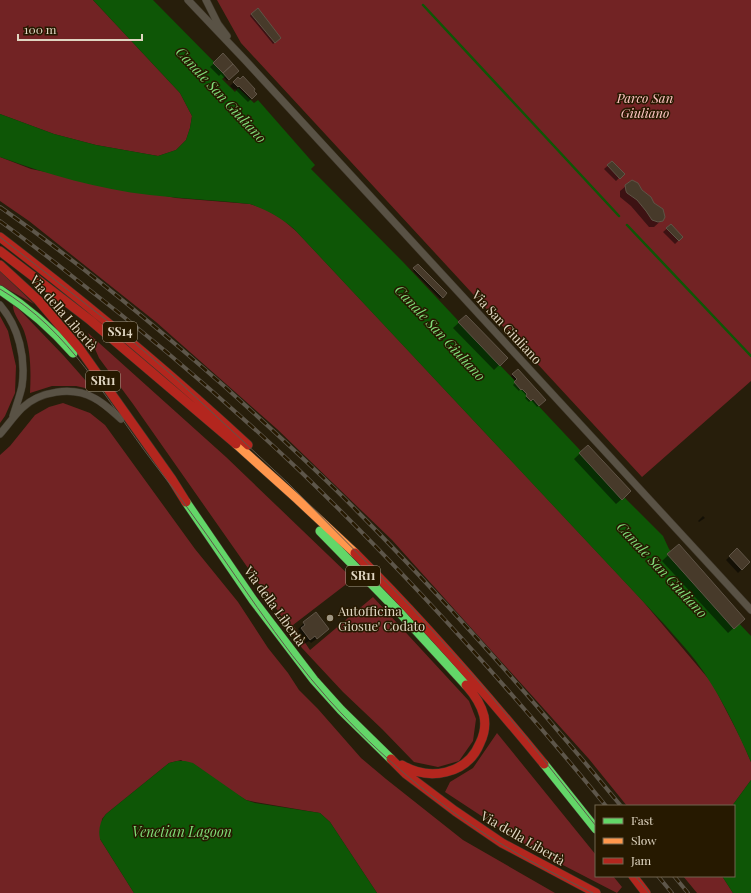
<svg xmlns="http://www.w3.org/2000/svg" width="751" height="893" viewBox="0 0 751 893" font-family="'Playfair Display',serif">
<rect width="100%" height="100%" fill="#271e0b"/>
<!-- green -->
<path fill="#722324" d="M0 0H93L180 93 192 116 190 128 186 140 176 150 158 156 96 145 54 134 0 114Z
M217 0H751V381L642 477 241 43Z
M0 157 31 169 176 198 250 204 265 209 282 219 297 232 641 599 712 683 742 741 751 762V780L732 806H627L589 759 392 540 277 429 156 322 29 221 0 201Z
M0 271 1 272 34 304 0 285Z
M13 303 64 356 94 390 76 386H52L30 393C31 372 31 351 24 331 21 322 12 314 13 303Z
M0 316 8 331 16 366 15 393 5 416 0 423Z
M88 333 226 457 353 579 293 625 310 650 373 597 469 701 476 719 473 741 459 761 438 767 414 762 382 729 343 692 302 648 278 611 133 404 99 358Z
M63 403 90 413 105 425 195 549 238 602 268 648 288 673 299 690 318 709 361 758 386 779 463 840 555 893H377L330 822 320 813 255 802 246 800 181 760 169 763 106 814 102 819 100 839 134 893H0V455L10 446 35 415 49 407Z
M497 733 596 855V876H613L622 887 617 893 530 848 445 792 450 782 473 768Z
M683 876H722L733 893H697Z"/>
<!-- water -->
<path fill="#0e5606" d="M93 0H153L227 75 222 79 235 92 238 88 254 103 258 100 315 165 311 169 404 263 625 498 663 536 669 549 751 636V762C735 726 719 692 695 660 686 648 675 637 665 625L294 229C280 217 267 210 250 204 217 200 183 199 150 195 98 189 49 175 0 157V114L54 134 96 145 158 156 176 150 186 140 190 128 192 116 180 93Z
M177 761H185L193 763 246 800 255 803 320 813 330 822 377 893H134L100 839C98 830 100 821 106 814L169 763Z
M751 780V893H733L722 876H734V806H732Z"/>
<!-- shadow -->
<path fill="#0007" d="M251 14 280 38 273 44 250 16Z
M223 55 238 71 227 81 221 74 219 76 210 67Z
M238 78 256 94 248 102 235 89 234 90 230 86Z
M612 162 623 174 616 181 604 169Z
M635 182 654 203 662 209 664 214V218L654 227H649L631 206 620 197V191L626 186Z
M671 225 682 237 675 244 663 232Z
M418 265 446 293 440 299 413 271Z
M466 316 506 358 494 370 453 328Z
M518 371 544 400 537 407 531 400 529 402 525 398 527 396 520 389 519 391 513 385 516 382 511 376Z
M588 446 624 497 616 504 574 459Z
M703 516 705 518 699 522 698 521Z
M679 545 738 624 728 633 662 561Z
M737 549 749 562 738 573 726 560Z
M304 623 322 635 311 643 309 641 304 644 296 634 300 631 298 629Z"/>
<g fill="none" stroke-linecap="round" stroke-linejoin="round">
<!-- stream -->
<path stroke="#0e5606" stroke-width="2.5" d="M423 5 619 216
M627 225 751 356"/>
</g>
<!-- building -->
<path fill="#473a2a" stroke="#5f5446" d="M258 8 281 38 275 43 251 14Z
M223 53 233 64 223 73 213 63Z
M233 64 239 71 229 80 223 73Z
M243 76 255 89 254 91 257 94 252 99 239 86 238 87 233 82 238 77 240 79Z
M612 161 625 174 620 179 607 165Z
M632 180 638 183 642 190 651 197 654 203 663 209 665 217 663 221 658 222 652 220 646 211 637 200 627 193 626 191 625 185Z
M671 224 683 237 679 241 666 228Z
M418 264 447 293 443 298 413 268Z
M466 315 508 358 500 366 458 322Z
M518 369 546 400 539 406 533 399 531 401 526 396 527 394 522 389 521 390 514 382 517 379 512 374Z
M588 445 631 491 622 500 579 453Z
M679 544 745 619 734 629 667 554Z
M737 548 750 562 742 570 729 556Z
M316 612 329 629 317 639 315 636 310 640 301 628 305 625 303 622Z"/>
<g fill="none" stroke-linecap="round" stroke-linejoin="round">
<defs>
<path id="street" d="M188 0 245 60 751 610
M206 0 218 24 227 36
M0 305C19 327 26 358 22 386 20 396 16 406 13 416
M0 434C7 426 14 416 22 408 40 391 72 386 94 398 104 403 113 412 121 419"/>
<path id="fast" d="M0 290C28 308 51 328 73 353
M186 502 253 600 314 680 341 710 391 759
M320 531 401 614 466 685
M544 764 596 829"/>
<path id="slow" d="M236 444 296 498 355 553"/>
<path id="jam" d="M0 237C86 303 169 372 248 445
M0 251 90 320 236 444
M0 265 38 300 79 348 171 478 186 502
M355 553C422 620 484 691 544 764
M391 759 406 774 455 811 502 843 596 893
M402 765C429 781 467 775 480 743 484 735 486 726 484 716 481 704 474 694 466 685
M633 876 646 893"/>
</defs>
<!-- street casing -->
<use href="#street" stroke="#3e372a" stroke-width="8"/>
<!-- fast casing -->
<use href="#fast" stroke="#3e372a" stroke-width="10"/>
<!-- slow casing -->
<use href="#slow" stroke="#3e372a" stroke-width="10"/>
<!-- jam casing -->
<use href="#jam" stroke="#3e372a" stroke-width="10"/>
<!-- street -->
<use href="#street" stroke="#595245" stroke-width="7"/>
<!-- fast -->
<use href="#fast" stroke="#63d668" stroke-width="9"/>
<!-- slow -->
<use href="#slow" stroke="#ff974d" stroke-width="9"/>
<!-- jam -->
<use href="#jam" stroke="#b3261e" stroke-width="9"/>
<!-- tram -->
<path stroke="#5d564a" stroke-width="1" d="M0 237 123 333 172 375 288 483 411 607 479 682 528 740 596 826
M0 289C71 331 105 399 153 462 165 478 178 494 189 510 236 574 277 642 330 701 379 755 436 804 498 842 528 861 561 877 593 893
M635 876 649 893"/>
<defs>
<path id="rail" d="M0 207C78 262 152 323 224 386 269 427 315 468 357 511 450 605 537 704 621 806
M0 221C26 240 52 260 77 280 155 340 229 404 300 471 409 576 510 689 606 806
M658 876 672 893
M674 876 688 893"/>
</defs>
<!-- rail casing -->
<use href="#rail" stroke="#5d564a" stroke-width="4"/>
<!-- rail -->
<use href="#rail" stroke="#261900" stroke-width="2.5" stroke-dasharray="8" stroke-linecap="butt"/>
</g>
<!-- markers -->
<circle fill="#9f9682" stroke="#261900" stroke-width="1.5" cx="330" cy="618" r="4"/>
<g text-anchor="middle" stroke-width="3" stroke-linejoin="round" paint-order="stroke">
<!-- shield labels -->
<g fill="#261900" stroke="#a89d88" stroke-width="1">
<rect x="103" y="322" width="34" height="20" rx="3"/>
<rect x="86" y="371" width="34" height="20" rx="3"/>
<rect x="346" y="566" width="34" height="20" rx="3"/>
</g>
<g font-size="12" font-weight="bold" fill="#e0d6c2">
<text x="120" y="336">SS14</text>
<text x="103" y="385">SR11</text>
<text x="363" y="580">SR11</text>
</g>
<!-- park labels -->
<g font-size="13" font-style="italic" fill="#ffc6c3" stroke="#261900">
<text x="645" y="103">Parco San<tspan x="645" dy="15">Giuliano</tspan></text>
</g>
<!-- street labels -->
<g font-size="13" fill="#e0d6c2" stroke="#261900">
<text transform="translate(64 313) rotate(49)" y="5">Via della Libertà</text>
<text transform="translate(507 327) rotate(47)" y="5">Via San Giuliano</text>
<text transform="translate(275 606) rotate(54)" y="5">Via della Libertà</text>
<text transform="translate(523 838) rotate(30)" y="5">Via della Libertà</text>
</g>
<!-- poi labels -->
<g font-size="13" fill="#e0d6c2" stroke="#261900" text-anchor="start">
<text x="338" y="616">Autofficina<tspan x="338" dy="15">Giosue' Codato</tspan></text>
</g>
<!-- water labels -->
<g font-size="14" font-style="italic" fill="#7fdc77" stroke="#261900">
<text transform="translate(221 95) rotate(47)" y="5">Canale San Giuliano</text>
<text transform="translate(440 333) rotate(47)" y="5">Canale San Giuliano</text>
<text transform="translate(662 570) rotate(47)" y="5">Canale San Giuliano</text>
<text x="182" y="837">Venetian Lagoon</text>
</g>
</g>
<!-- legend -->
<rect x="595" y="805" width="140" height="72" fill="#261900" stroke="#70654e"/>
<rect x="603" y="818" width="20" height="6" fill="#63d668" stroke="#70654e"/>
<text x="631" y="825" font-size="12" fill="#e0d6c2">Fast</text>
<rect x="603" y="838" width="20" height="6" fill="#ff974d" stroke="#70654e"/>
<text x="631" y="845" font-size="12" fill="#e0d6c2">Slow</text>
<rect x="603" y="858" width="20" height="6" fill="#b3261e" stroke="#70654e"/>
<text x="631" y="865" font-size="12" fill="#e0d6c2">Jam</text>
<!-- scale -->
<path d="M18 34v6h124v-6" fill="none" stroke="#e0d6c2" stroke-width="2"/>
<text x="24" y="34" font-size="12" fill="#e0d6c2" stroke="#261900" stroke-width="3" paint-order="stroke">100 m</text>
</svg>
